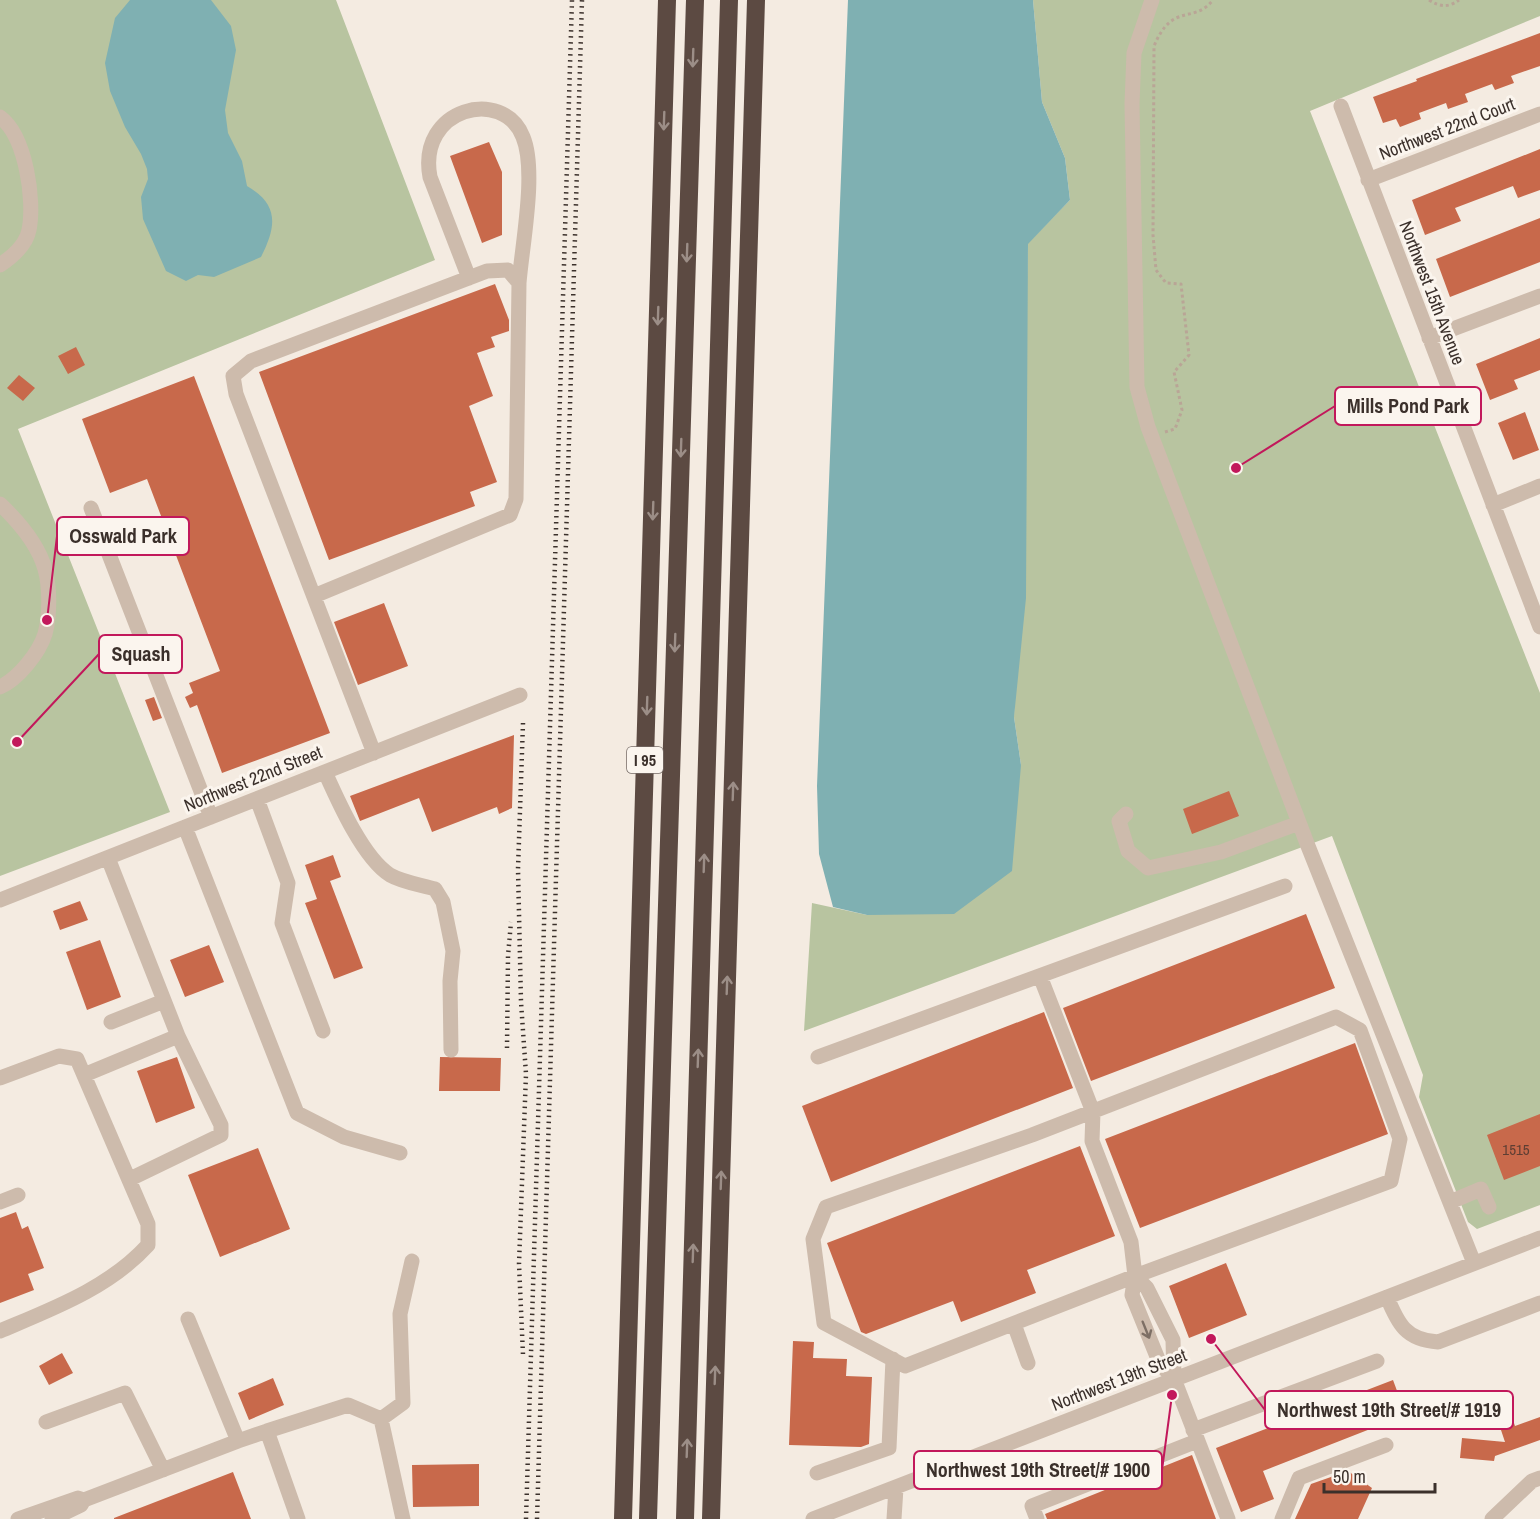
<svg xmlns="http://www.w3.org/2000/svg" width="1540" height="1519" viewBox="0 0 1540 1519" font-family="'Archivo Narrow',sans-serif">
<rect width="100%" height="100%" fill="#f4ebe1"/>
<!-- green -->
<path fill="#b8c4a0" d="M0 0H336L435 260 18 429 170 812 0 876Z
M1033 0H1540V16L1310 111 1540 693V1205L1477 1229 1468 1222 1419 1097 1423 1075 1332 836 804 1031 812 903 867 915 1021 765 1014 717 1028 243 1070 200 1065 158 1042 102Z"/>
<!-- water -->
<path fill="#7fb0b2" d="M130 0H211L231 26 236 50 225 110 228 133 242 161 247 186C280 205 276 227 261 257L214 277 198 275 186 281 166 271 143 219 141 197 148 179 147 169 141 154 125 127 110 91 105 63 115 18Z
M848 0H1033L1042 102 1065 158 1070 200 1028 244 1026 598 1014 717 1021 765 1012 871 954 914 867 915 833 907 819 854 817 786Z"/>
<!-- building -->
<path fill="#c8694b" d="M1540 33V66L1511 76 1514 83 1495 90 1492 84 1465 94 1468 102 1448 109 1446 103 1419 113 1421 119 1400 127 1396 119 1383 123 1373 97 1417 81 1416 79Z
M489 142 502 172V235L482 243 450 156Z
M1540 149V190L1518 198 1513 186 1455 208 1461 221 1425 235 1412 200Z
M1540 218V262L1450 297 1436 259Z
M495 284 509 320V331L491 337 495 347 477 353 493 396 469 406 497 482 470 492 475 506 329 560 259 372Z
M1540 338V370L1514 380 1518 389 1490 400 1476 364Z
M76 347 85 365 68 374 58 356Z
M19 375 35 388 23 401 7 388Z
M194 376 330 733 222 773 197 705 190 708 185 697 193 693 189 683 220 671 147 479 110 493 82 419Z
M1525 412 1539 450 1513 460 1498 423Z
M384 603 408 666 358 685 334 622Z
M154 697 162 718 153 721 145 700Z
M514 735 512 808 499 814 497 807 432 832 419 798 360 821 350 796Z
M1229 791 1239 816 1192 834 1183 809Z
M333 855 341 877 330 881 363 968 334 979 305 903 317 899 305 865Z
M80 901 88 920 60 930 53 911Z
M1306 914 1335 988 1091 1081 1063 1008Z
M100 940 121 997 87 1010 66 952Z
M209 945 224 982 185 997 170 960Z
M1044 1012 1073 1088 831 1182 802 1106Z
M1355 1043 1388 1134 1140 1228 1105 1139Z
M177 1057 195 1108 156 1123 137 1071Z
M440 1057 501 1058 500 1091H439Z
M1540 1114V1166L1504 1180 1487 1135Z
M1080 1146 1115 1236 1027 1270 1036 1293 961 1322 953 1301 866 1334 861 1332 827 1243Z
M258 1148 290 1229 220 1257 188 1175Z
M16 1212 22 1229 28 1226 44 1268 28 1274 34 1290 0 1303V1218Z
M1226 1263 1247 1315 1189 1338 1169 1286Z
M793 1341 814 1342 813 1358 847 1359 846 1376 872 1377 869 1444 861 1447 789 1445Z
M62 1353 73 1373 49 1385 39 1366Z
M273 1378 284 1405 249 1420 238 1393Z
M1393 1380 1406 1415 1263 1471 1274 1499 1241 1512 1216 1448Z
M1540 1417V1440L1495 1456 1494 1461 1460 1458 1462 1438 1505 1442 1499 1424 1513 1420 1515 1426Z
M1192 1455 1216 1519H1047L1045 1514Z
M479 1464V1506L413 1507 412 1465Z
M1348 1471 1372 1488 1358 1519H1295L1311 1484Z
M233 1472 251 1519H114V1518Z"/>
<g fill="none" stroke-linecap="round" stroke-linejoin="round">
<!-- path -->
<path stroke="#b9a596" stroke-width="3" stroke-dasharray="3 3" stroke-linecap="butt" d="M1429 0C1440 7 1448 8 1459 0
M1165 432 1175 429 1182 410 1174 372 1189 355 1181 284 1166 283 1156 270 1153 235 1154 46C1173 1 1193 25 1213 0"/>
<!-- minor -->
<path stroke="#cdbbac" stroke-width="15" d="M1152 0 1134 53 1132 104 1137 387 1148 427 1308 846 1474 1263
M1341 106 1540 627
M0 117C26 136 35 201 29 230 26 245 12 257 0 265
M1368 180 1540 114
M469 278 430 177C417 108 503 86 523 137 537 171 522 245 519 283
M1429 338 1540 296
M0 504C19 522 38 544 45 569 50 587 50 616 45 634 39 653 18 679 0 687
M1493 505 1540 486
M91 508 211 817
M314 596 510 515 516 499 519 283 508 270 487 271 251 361 233 376 236 394 374 753
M325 772C338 801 363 858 390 875 402 882 421 885 435 889L443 902 453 951 450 981 451 1050
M257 799 288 883 282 923 323 1031
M1126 814 1119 821 1128 851 1148 868 1221 852 1299 823
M185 827 297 1113 344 1137 400 1153
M0 900 520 695
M1040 976 1093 1112 1092 1141 1131 1242 1135 1276 1132 1295 1160 1364 1174 1379
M1336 1017 1360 1030 1400 1139 1391 1181 1135 1276 905 1366 824 1323 813 1239 826 1207 1032 1135Z
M111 1022 164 1001
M818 1057 1285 886
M84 1075 178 1036 108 858
M0 1078 59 1056 77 1059 148 1224V1245C109 1288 52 1309 0 1331
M130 1179 221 1135V1125L178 1036
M0 1202 18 1195
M1450 1202 1481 1189 1489 1207
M1135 1276 1147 1288 1173 1340 1174 1379 1228 1519
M1387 1297C1398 1324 1406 1340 1438 1342L1540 1303
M1014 1324 1028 1363
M381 1419 403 1403 400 1314 412 1261
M46 1422 125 1393 163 1470
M1193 1430 1377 1361
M267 1431 348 1405 381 1419 403 1519
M238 1441 267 1431 298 1519
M817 1473 889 1448 893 1359
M84 1500 238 1441 188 1319
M18 1519 78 1498 84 1500 81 1505 52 1519
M813 1519 1540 1238
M894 1519 896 1488
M1037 1519 1032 1506 1197 1441
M1282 1519 1299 1478 1386 1445
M1492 1519 1532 1481 1540 1478"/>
<!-- highway -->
<path stroke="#5c4a42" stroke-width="18" d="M623 1519 667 0
M648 1519 695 0
M685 1519 729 0
M711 1519 756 0"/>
<!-- rail -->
<path stroke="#3b302b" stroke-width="4.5" stroke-dasharray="1.5 4.5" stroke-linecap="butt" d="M523 723 518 869 521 1002 526 1074 519 1264 523 1355
M507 1048 508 956 511 922
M526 1519 572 0
M537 1519 582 0"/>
</g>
<!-- one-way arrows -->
<defs><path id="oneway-shaft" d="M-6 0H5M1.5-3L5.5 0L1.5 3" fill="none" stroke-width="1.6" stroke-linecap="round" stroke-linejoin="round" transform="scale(1.5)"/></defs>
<g stroke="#9c8e87">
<use href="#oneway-shaft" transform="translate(693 58) rotate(92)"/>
<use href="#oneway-shaft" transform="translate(664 121) rotate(92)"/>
<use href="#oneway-shaft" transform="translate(687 253) rotate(92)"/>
<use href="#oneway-shaft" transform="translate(658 316) rotate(92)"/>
<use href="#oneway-shaft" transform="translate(681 448) rotate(92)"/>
<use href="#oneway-shaft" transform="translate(653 511) rotate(92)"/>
<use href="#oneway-shaft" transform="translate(675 643) rotate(92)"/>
<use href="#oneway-shaft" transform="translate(647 706) rotate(92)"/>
<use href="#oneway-shaft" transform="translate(733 791) rotate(-88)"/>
<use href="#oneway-shaft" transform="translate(704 863) rotate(-88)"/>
<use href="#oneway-shaft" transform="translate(727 985) rotate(-88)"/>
<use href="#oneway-shaft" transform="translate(698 1058) rotate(-88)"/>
<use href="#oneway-shaft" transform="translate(721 1180) rotate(-88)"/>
<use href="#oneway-shaft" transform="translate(693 1253) rotate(-88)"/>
<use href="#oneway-shaft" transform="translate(715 1375) rotate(-88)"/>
<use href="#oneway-shaft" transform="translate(687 1448) rotate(-88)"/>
</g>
<use stroke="#7d6f65" href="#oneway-shaft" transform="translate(1146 1330) rotate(68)"/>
<g text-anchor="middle" stroke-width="6" stroke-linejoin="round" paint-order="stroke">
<!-- number labels -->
<g font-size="15" fill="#5e3e33">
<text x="1516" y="1155">1515</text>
</g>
<!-- shield labels -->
<rect fill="#fbf5ee" stroke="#756b66" stroke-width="1.5" x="627" y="747" width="36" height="26" rx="4.5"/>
<g font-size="16" font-weight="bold" fill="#3b302b">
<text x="645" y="766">I 95</text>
</g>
<!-- street labels -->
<g font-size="18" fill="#3b302b" stroke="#fbf5ee">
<text transform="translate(1447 129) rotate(-21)" y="6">Northwest 22nd Court</text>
<text transform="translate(1432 293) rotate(69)" y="6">Northwest 15th Avenue</text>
<text transform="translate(253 779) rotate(-22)" y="6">Northwest 22nd Street</text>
<text transform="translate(1119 1380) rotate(-21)" y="6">Northwest 19th Street</text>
</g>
</g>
<!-- callouts -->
<path fill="none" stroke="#c2185b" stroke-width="2" d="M1236 468L1335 406M47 620L57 536M17 742L99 654M1211 1339L1265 1410M1172 1395L1162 1470"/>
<g fill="#c2185b" stroke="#fbf5ee" stroke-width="2">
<circle cx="1236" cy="468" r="6"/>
<circle cx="47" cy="620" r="6"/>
<circle cx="17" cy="742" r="6"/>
<circle cx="1211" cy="1339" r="6"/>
<circle cx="1172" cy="1395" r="6"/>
</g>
<g fill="#fbf5ee" stroke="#c2185b" stroke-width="2">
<rect x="1335" y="387" width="146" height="38" rx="6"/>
<rect x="57" y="517" width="132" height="38" rx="6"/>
<rect x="99" y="635" width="83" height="38" rx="6"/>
<rect x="1265" y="1391" width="248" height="38" rx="6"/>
<rect x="914" y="1451" width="248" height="38" rx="6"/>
</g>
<g font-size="20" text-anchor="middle" font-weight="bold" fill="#3b302b">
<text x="1408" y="413">Mills Pond Park</text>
<text x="123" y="543">Osswald Park</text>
<text x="141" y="661">Squash</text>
<text x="1389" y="1417">Northwest 19th Street/# 1919</text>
<text x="1038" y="1477">Northwest 19th Street/# 1900</text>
</g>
<!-- scale -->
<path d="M1324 1483v9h111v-9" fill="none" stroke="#3b302b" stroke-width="3"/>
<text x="1333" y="1483" font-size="18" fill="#3b302b" stroke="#fbf5ee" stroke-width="4.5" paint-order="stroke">50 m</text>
</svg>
